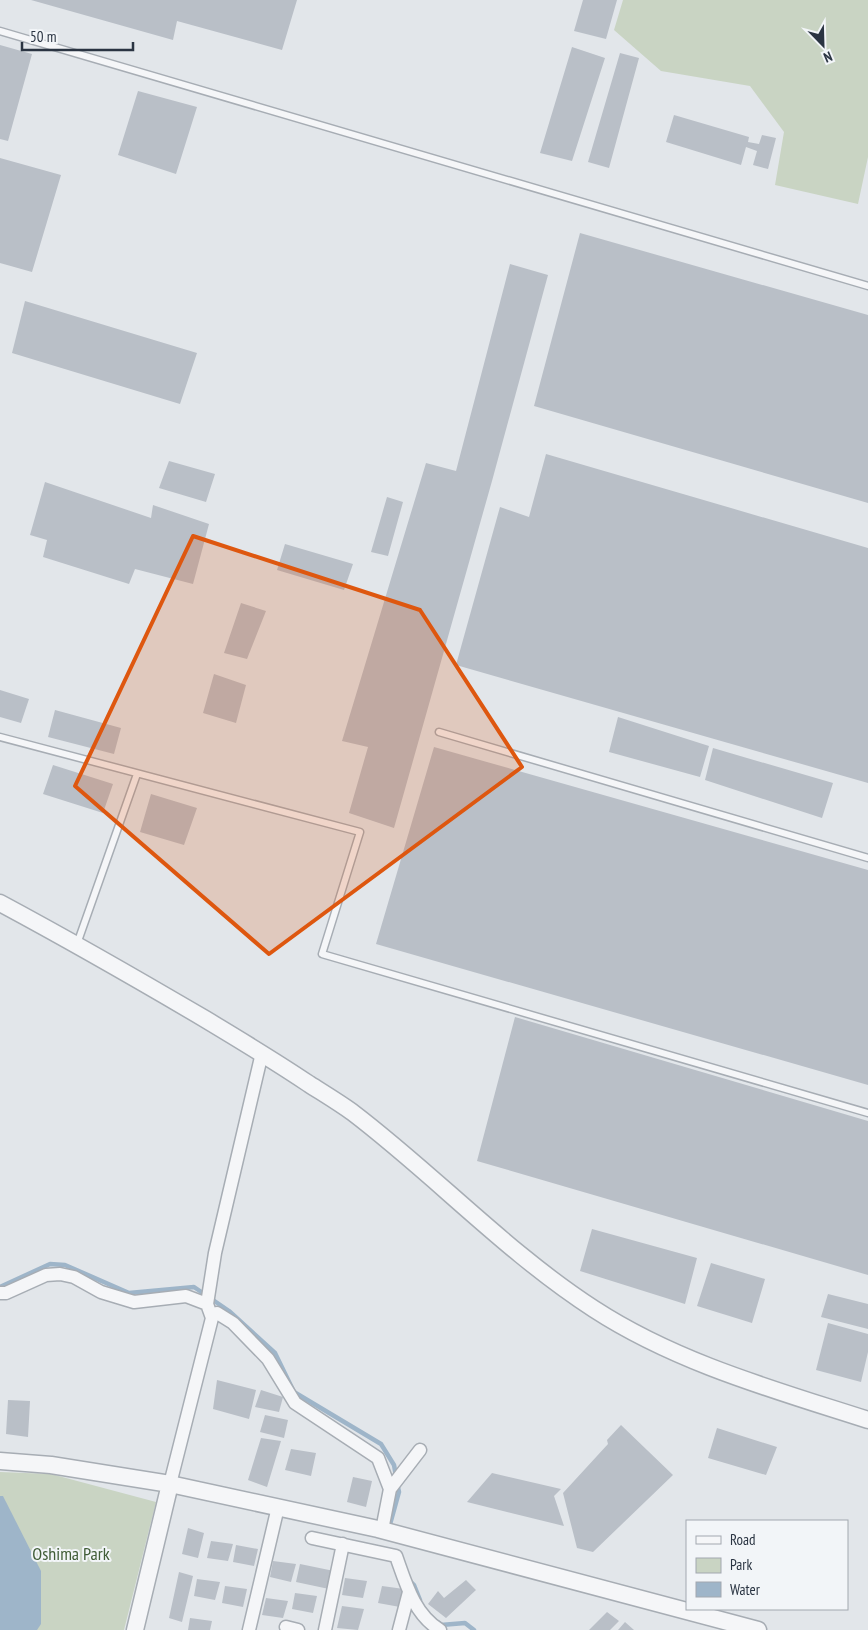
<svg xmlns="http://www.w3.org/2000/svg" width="868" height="1630" viewBox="0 0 868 1630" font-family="'PT Sans Narrow',sans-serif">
<rect width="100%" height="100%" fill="#e2e6ea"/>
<!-- green -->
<path fill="#c9d4c3" d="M623 0H868V157L858 204 775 185 784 132 750 86 661 71 614 30Z
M0 1472 51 1474 156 1502 124 1630H0Z"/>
<!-- water -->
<path fill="#9eb5c9" d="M0 1496H3L41 1571V1624L37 1630H0Z"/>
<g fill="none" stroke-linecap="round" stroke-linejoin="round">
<!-- stream -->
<path stroke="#9eb5c9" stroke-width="4.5" d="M0 1287 50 1264 65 1265 129 1293 194 1287 229 1311 275 1353 294 1392 381 1444 394 1465 396 1476
M389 1528 399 1492 397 1483
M410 1581 414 1585 420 1600
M439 1623 441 1625 465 1623 474 1630"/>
</g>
<!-- building -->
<path fill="#b9bfc7" d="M31 0H297L282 50 177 21 173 40Z
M583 0H617L606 39 574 31Z
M0 45 32 54 8 141 0 139Z
M572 47 605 58 572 161 540 153Z
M620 53 639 58 609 168 588 162Z
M138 91 197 107 176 174 118 155Z
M674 115 749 137 748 142 759 144 762 135 776 138 768 169 753 165 757 151 746 147 741 165 666 142Z
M0 158 61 175 32 272 0 263Z
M580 233 868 315V503L534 406Z
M510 264 548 275 492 481 394 828 349 813 368 747 342 741 426 463 456 471Z
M25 301 197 353 180 404 12 353Z
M546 454 868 548V783L456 665 500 507 529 517Z
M169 461 215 474 206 502 159 488Z
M45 482 151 518 153 505 209 524 193 584 135 569 129 584 43 557 47 540 30 535Z
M387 497 403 502 388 556 371 552Z
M285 544 353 564 344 590 277 570Z
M241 603 266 611 247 659 224 653Z
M214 674 246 685 236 723 203 713Z
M0 690 29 699 21 723 0 717Z
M55 710 121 728 114 754 48 737Z
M618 717 709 746 700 777 609 752Z
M434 747 868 870V1085L376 944Z
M713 748 833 783 822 818 705 780Z
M53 765 113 784 103 813 43 794Z
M151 794 197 808 184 845 140 832Z
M515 1017 868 1121V1275L477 1161Z
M592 1229 697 1258 685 1304 580 1271Z
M711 1263 765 1279 752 1323 697 1306Z
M828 1294 868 1304V1329L821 1317Z
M828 1323 868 1334V1352L861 1382 816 1370Z
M217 1380 256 1390 249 1419 213 1409Z
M261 1390 283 1397 279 1412 255 1407Z
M8 1400 30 1401 28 1437 6 1434Z
M265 1415 288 1420 284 1438 260 1432Z
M621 1425 673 1475 593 1552 577 1548 563 1493 608 1444 607 1440Z
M717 1428 777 1447 766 1475 708 1458Z
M261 1438 281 1441 267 1487 248 1480Z
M291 1449 316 1453 311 1476 285 1470Z
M492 1473 561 1489 554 1496 564 1526 467 1502Z
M353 1477 372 1481 366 1507 347 1502Z
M188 1528 204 1533 198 1558 182 1554Z
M211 1541 233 1544 228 1561 207 1558Z
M236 1545 258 1549 254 1566 233 1562Z
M273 1561 296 1564 291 1582 270 1577Z
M300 1564 334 1571 329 1589 296 1582Z
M179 1572 193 1576 182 1622 169 1618Z
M345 1578 367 1581 363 1598 342 1595Z
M197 1579 220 1582 215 1600 194 1596Z
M466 1580 476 1590 446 1618 428 1604 438 1591 444 1598Z
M225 1586 247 1589 243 1607 222 1603Z
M382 1586 404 1589 400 1607 378 1603Z
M295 1593 317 1596 313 1613 292 1609Z
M266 1598 288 1601 283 1618 262 1615Z
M342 1606 364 1609 358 1630 337 1628Z
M607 1612 619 1621 610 1630H589Z
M190 1618 212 1621 210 1630H188Z
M625 1622 634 1630H618Z"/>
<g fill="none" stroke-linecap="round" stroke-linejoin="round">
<defs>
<path id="service" d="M0 31 868 286
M439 732 868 858
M0 737 360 832 322 954 868 1113
M77 944 137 774"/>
<path id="minor" d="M0 1293H6L46 1275 60 1274 74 1277 101 1292 134 1302 186 1296 207 1304
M211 1315 217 1313 233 1323 268 1359 295 1403 378 1458 390 1489 382 1530
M170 1484 212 1318 207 1304 215 1253 262 1053
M390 1489 420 1450
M312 1538 396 1556C406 1584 414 1614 440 1630
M286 1627 298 1630
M249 1630 278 1507
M325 1630 343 1544
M399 1630 409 1592"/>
<path id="tertiary" d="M0 903C69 940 137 979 205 1019 240 1040 275 1061 309 1084 323 1093 338 1102 352 1112 435 1175 506 1252 594 1309 677 1363 775 1390 868 1420
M0 1461 51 1465 170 1484 378 1529 758 1630
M135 1630 170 1484"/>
</defs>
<!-- service casing -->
<use href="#service" stroke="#a7adb4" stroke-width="9"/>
<!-- minor casing -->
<use href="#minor" stroke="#a7adb4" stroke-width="15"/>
<!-- tertiary casing -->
<use href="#tertiary" stroke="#a7adb4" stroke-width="19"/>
<!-- service -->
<use href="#service" stroke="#f5f6f8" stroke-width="6"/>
<!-- minor -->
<use href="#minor" stroke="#f5f6f8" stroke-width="12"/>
<!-- tertiary -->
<use href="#tertiary" stroke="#f5f6f8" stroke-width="16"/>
</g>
<!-- marked area -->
<path fill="#de570f" fill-opacity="0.2" stroke="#de570f" stroke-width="4" stroke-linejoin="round" d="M193 536 420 610 522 767 269 954 75 786Z"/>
<g text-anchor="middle" stroke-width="4" stroke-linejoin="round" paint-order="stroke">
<!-- park labels -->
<g font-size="18" fill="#415d38" stroke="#f2f5f8">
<text x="71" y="1560">Oshima Park</text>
</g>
</g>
<!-- legend -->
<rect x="686" y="1520" width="162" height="90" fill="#f2f5f8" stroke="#a2a8af"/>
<rect x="696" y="1536" width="25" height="8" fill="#f5f6f8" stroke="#a2a8af"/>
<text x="730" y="1545" font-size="15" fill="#2a3442">Road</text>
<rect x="696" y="1558" width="25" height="15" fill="#c9d4c3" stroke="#a2a8af"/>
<text x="730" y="1570" font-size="15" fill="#2a3442">Park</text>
<rect x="696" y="1582" width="25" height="15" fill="#9eb5c9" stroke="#a2a8af"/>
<text x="730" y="1595" font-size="15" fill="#2a3442">Water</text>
<!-- north arrow -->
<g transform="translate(823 45) rotate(157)" stroke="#f2f5f8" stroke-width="4" paint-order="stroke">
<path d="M0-4L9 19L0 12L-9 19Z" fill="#2a3442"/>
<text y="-8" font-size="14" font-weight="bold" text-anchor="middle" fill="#2a3442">N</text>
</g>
<!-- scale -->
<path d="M22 42v8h111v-8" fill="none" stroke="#2a3442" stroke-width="2.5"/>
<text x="30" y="42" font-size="15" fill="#2a3442" stroke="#f2f5f8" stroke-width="4" paint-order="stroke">50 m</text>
</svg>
